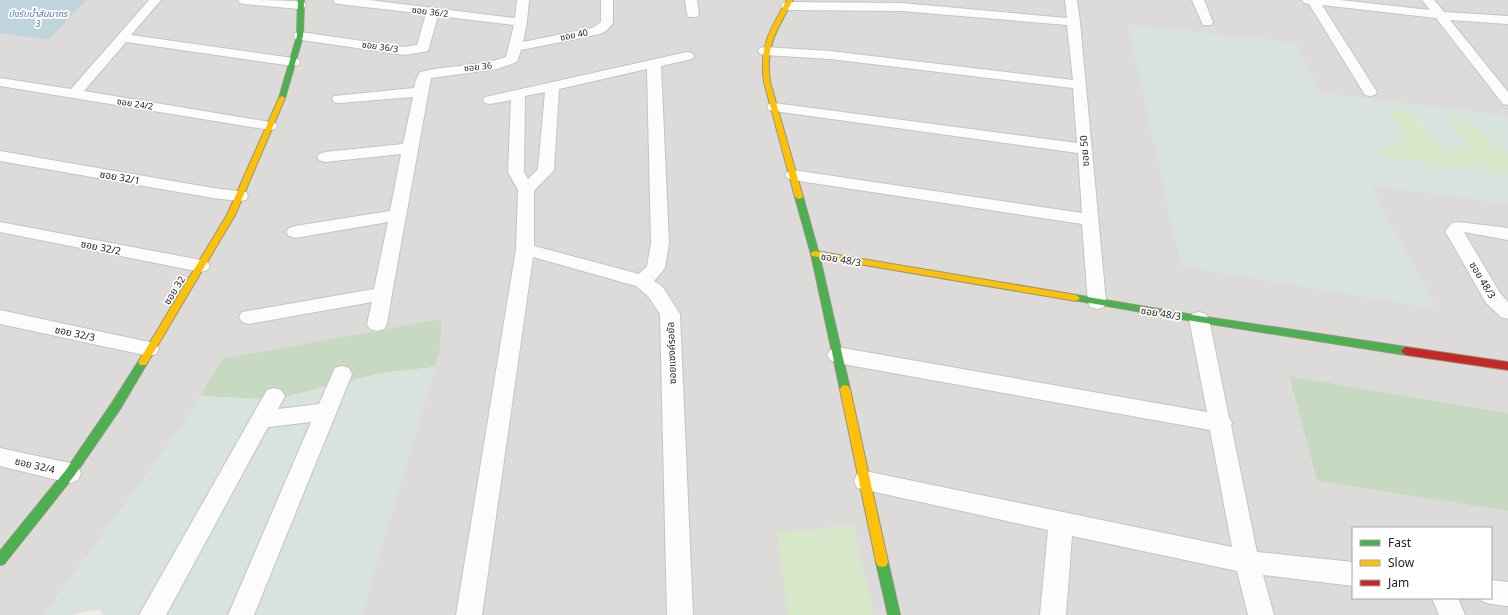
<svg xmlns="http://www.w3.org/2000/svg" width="1508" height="615" viewBox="0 0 1508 615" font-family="'Noto Sans','Noto Sans Thai',sans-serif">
<rect width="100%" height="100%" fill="#edece8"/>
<!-- residential -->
<path fill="#dcdbd9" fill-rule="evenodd" d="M0 0H1508V116L1319 93 1296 43 1128 25 1436 308 1369 185 1508 203V413L1289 376 1317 481 1508 511V615H361L439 354 222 359 186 421 44 615H0ZM1353 528H1491V598H1353Z"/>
<!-- grass -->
<path fill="#d7e8ca" d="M1389 110 1406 111 1418 119 1433 143 1469 147 1451 126 1448 116C1453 117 1460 117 1464 119 1481 126 1492 144 1508 153V174L1499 175 1479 165 1441 169 1422 160 1391 161 1375 149 1398 144Z
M853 525 874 615H788L777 533Z"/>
<!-- forest -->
<path fill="#c7d9c0" d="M442 319 439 354 435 367 382 373 273 400 200 396 222 359Z
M1289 376 1508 413V511L1317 481Z"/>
<!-- wetland -->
<path fill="#d7e3dc" d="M1128 25 1296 43 1319 93 1508 116V153C1485 140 1477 119 1448 116L1451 126 1470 148 1453 149 1433 143C1420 121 1418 109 1389 111L1405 136 1398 144 1375 149 1391 161 1422 160 1441 169 1479 165 1499 175 1508 174V203L1370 185 1437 309 1181 266Z
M435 367 361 615H103L100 609 70 615H44L186 421 200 396 273 400 382 373Z"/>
<!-- water -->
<path fill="#bfd4dd" d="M0 0H86L49 39H43L0 33Z"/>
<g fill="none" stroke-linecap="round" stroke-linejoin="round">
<defs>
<path id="street" d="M149 0H161L131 35 293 58 298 59 300 62 298 65 293 66 126 42 84 91 270 122 275 123 277 126 275 129 270 130 0 86V78L71 89Z
M238 0C259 0 283 0 304 2L306 5 304 8 300 9 244 4 240 3Z
M333 0H369L515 18 517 0H529L527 22 523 42 592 28 601 22V0H613V23L606 31 600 34 521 50 517 62 497 69 431 78 392 294 387 324 384 329 377 331 370 329 367 324 372 302 249 324 242 322 239 317 242 312 374 289 388 222 295 238 289 236 286 232 289 228 295 226 390 211 401 154 325 162 319 160 317 157 319 154 325 152 403 144 413 97 339 103 334 102 332 99 334 96 414 88 416 80 420 72C448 65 479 67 506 57L514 25 438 16 428 51 405 55 295 39 294 36 295 33 300 32 405 47 417 45 426 14 339 4 335 3Z
M685 0H697L699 14 697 17H689L687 14Z
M1065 0H1077L1080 22 1106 302 1104 307 1097 309 1090 307 1088 302 1082 224 793 180 787 178 785 175 787 172 793 170 1082 213 1078 153 774 111 769 110 767 107 769 104 774 103 1077 143 1073 88 830 59 765 55 760 54 758 51 760 48 765 47 830 51 1073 80 1067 25 901 11 787 10 783 9 781 6 783 3 787 2 901 3 1067 18Z
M1192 0H1204L1213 22 1211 25H1203Z
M1302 0H1340L1430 10 1422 0H1434L1444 12 1508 16V24L1450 20 1508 92V105L1503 104 1436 18 1322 5 1377 92 1375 95 1370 96 1365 95 1309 4 1304 3Z
M687 52 692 53 694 56 692 59 661 66 669 243 665 268 654 281 662 286 680 314 693 615H667L660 314 648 296 636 286 533 257 482 615H456L516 249 518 190 508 172 511 100 490 104 485 103 483 100 485 97 490 96ZM647 69 651 243 647 266 639 274 534 246V191L554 170 559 89ZM545 92 538 169 528 179 524 172 525 96Z
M0 151 213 188 246 192 248 196 246 200 240 201 213 198 0 161Z
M0 222 201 260 207 262 210 266 207 270 201 272 0 232Z
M1458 222 1508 228V240L1464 232 1500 293 1508 302V319L1501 317 1486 303 1445 231 1452 223Z
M0 310 149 342 156 344 159 349 156 354 149 356 0 324Z
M1199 312 1206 314 1209 319 1229 418 1232 423 1231 425 1257 552 1353 562V586L1263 575 1274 615H1248L1237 571 1072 536 1066 615H1040L1048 530 857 488 854 481 857 474 865 471 1232 547 1210 430 837 363 830 360 827 355 830 350 837 347 1207 412 1189 319 1192 314Z
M342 366 349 368 352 374 254 615H228L311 422 268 427 166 615H139L267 390 274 388 281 390 285 396 278 409 319 404 335 368Z
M0 448 70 463 78 466 81 473 78 480 70 483 0 466Z
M1491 580 1508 582V606L1491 604 1482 601 1481 598H1491Z
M1432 598H1458L1465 615H1439Z"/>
<path id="fast" d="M298 0H304L303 36 285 98 282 100 279 98 297 36Z
M796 195H799L803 197 819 254 850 389 848 392H842L840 389 811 254 795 197Z
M1076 295 1199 316 1406 347 1409 349 1411 351 1409 353 1406 355 1199 322 1073 300 1072 298Z
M143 358 146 359 148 362 146 365 120 409 74 476 4 564 0 565V551L66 470 112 403 140 359Z
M882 557 886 558 888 562 900 615H888L876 562 878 558Z"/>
<path id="slow" d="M787 0H793C776 31 765 46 770 82L803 197 799 199 795 197 764 82C759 46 770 30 787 0Z
M282 96 285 98 235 215 146 365H140L138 362 140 359 227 215 279 98Z
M815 251 1076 295 1080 298 1076 301 812 256 811 254 812 252Z
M845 385 848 386 850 389 888 562 886 566 882 567 878 566 876 562 840 389 842 386Z"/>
<path id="jam" d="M1406 347 1508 362V370L1406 355 1403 353 1401 351 1403 349Z"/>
</defs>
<!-- street casing -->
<use href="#street" stroke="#c4c4c2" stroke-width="2"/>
<!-- fast casing -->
<use href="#fast" stroke="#929682" stroke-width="2"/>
<!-- slow casing -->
<use href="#slow" stroke="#929682" stroke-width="2"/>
<!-- jam casing -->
<use href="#jam" stroke="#929682" stroke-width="2"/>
<!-- street -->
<use href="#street" fill="#fcfcfc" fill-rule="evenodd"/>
<!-- fast -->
<use href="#fast" fill="#4caf50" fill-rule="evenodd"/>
<!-- slow -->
<use href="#slow" fill="#ffc107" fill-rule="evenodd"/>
<!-- jam -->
<use href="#jam" fill="#c62828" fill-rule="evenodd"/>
</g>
<g text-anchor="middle" stroke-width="3.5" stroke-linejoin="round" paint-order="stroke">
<!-- far-street labels -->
<g font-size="9" fill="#1f1f1f" stroke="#fff">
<text transform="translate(430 12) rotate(7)" y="3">ซอย 36/2</text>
<text transform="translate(574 35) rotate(-11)" y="3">ซอย 40</text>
<text transform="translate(380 47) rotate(8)" y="3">ซอย 36/3</text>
<text transform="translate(478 67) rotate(-6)" y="3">ซอย 36</text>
<text transform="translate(135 104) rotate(9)" y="3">ซอย 24/2</text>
</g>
<!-- far-water labels -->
<g font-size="9" font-style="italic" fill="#5475a6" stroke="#fff">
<text x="38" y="17">บึงรับน้ำสัมมากร<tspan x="38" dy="10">3</tspan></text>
</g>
<!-- street labels -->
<g font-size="10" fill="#1f1f1f" stroke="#fff">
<text transform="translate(1084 151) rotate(-94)" y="4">ซอย 50</text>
<text transform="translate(120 177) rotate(10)" y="4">ซอย 32/1</text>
<text transform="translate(101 247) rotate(11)" y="4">ซอย 32/2</text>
<text transform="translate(841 259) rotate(10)" y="4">ซอย 48/3</text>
<text transform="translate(1483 280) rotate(59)" y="4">ซอย 48/3</text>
<text transform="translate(174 290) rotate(-58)" y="4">ซอย 32</text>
<text transform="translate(1161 313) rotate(9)" y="4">ซอย 48/3</text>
<text transform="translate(75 333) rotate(12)" y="4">ซอย 32/3</text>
<text transform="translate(671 353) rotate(-92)" y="4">ซอยแซงค์รอยัล</text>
<text transform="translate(35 465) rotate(13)" y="4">ซอย 32/4</text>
</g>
</g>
<!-- legend -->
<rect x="1352" y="527" width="140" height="72" fill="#ffffff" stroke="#a5a5a5"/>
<rect x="1360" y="540" width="20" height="6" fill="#4caf50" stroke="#a5a5a5"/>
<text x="1388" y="547" font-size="12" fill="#1f1f1f">Fast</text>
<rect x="1360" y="560" width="20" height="6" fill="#ffc107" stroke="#a5a5a5"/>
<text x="1388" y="567" font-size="12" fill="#1f1f1f">Slow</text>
<rect x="1360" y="580" width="20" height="6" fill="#c62828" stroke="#a5a5a5"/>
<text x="1388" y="587" font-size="12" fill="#1f1f1f">Jam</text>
</svg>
